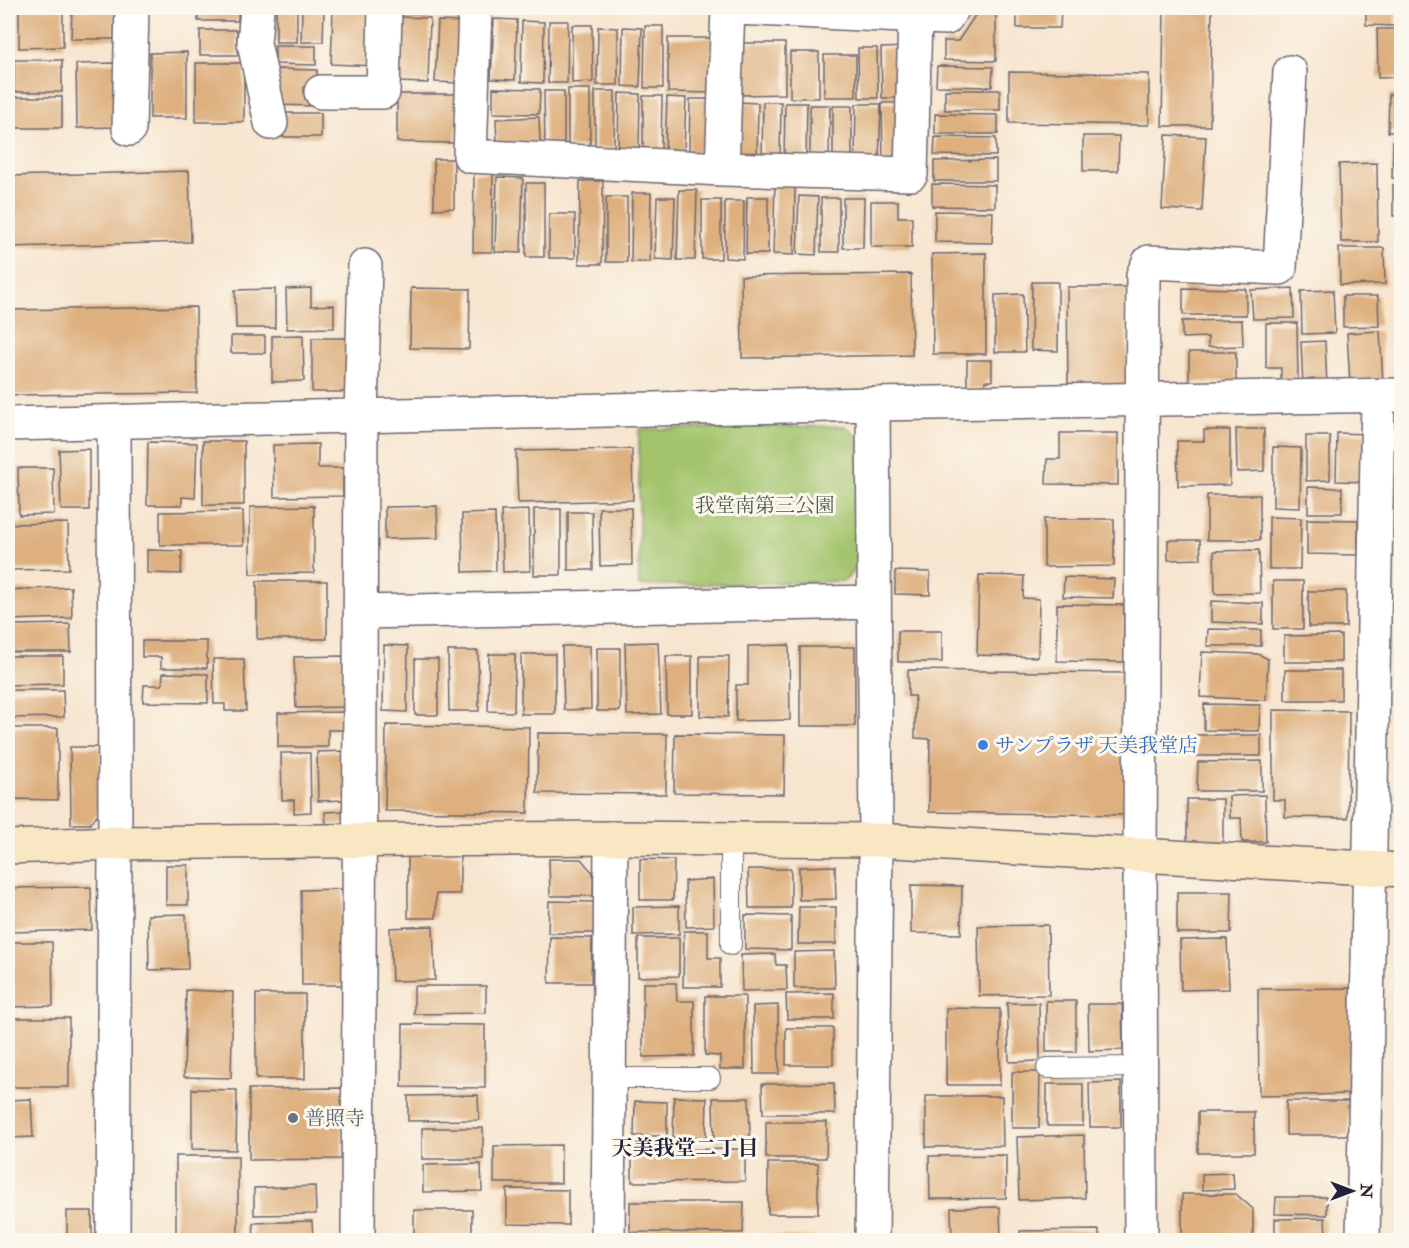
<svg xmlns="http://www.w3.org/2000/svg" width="1409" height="1248" viewBox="0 0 1409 1248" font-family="'IM FELL Double Pica','Noto Serif JP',serif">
<rect width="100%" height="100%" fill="#fbf7ec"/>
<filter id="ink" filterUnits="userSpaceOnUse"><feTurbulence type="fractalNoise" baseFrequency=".0167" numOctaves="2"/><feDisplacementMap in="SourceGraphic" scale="12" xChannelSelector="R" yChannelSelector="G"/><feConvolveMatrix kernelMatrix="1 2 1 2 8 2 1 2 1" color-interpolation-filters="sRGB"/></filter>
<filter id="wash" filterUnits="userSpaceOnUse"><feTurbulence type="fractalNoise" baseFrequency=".008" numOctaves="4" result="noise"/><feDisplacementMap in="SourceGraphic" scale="24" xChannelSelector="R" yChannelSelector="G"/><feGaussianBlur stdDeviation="1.35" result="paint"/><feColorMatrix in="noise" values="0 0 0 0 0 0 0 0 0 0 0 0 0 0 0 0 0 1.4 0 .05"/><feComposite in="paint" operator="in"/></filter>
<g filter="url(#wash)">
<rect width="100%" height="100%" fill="#f7e5cf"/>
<!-- green -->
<path fill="#a3c46c" stroke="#627354" stroke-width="1.5" d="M845 426 859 437V564L845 581 639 586V429Z"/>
<g id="blocks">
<!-- building -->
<path fill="#deb07f" d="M19 8H63V47L19 48Z
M72 8H115L114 39H71Z
M198 8H238V21H198Z
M276 8H297V42H276Z
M302 8H324L323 42H301Z
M1017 8H1061L1060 28H1017Z
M1164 8H1212L1210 126H1162Z
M1366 8H1396L1395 26 1366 25Z
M333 10 378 12 376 66 331 64Z
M976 14H996V61L944 60V41H958Z
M399 17 430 18 428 83 397 82Z
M494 19 517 20 515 80 491 79Z
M438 21 461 22 459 83 435 82Z
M522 21 544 22 543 83 521 82Z
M549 21H568L567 83H548Z
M572 25H592L593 82 572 83Z
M645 26H663V88H644Z
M598 27 618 28V85H597Z
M623 27 642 28 640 87 622 86Z
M1377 29H1402V77L1378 78Z
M200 30H237L238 55H200Z
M668 38H712L711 93 668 92Z
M742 43H785V94L742 95Z
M275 46H316V65L275 64Z
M906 47 907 98H882L881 48Z
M858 48H877L878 98H859Z
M187 52V118H150V53Z
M790 52H819V98H790Z
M824 55H856V97H824Z
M14 60H62V92H14Z
M114 63 116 127 77 128 76 64Z
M196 63H244V122H196Z
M937 66 993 67 992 87 936 86Z
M276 69 317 70V106L275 105Z
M1009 72 1149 74V125L1009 123Z
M493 88 540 89 539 114 493 113Z
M568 89H590V147H568Z
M945 90H1000V110H945Z
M544 91H564V148H545Z
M595 91H615L614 148H595Z
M619 93 640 94 639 150H618Z
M397 94H457L456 143 397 142Z
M1389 94H1402V132H1388Z
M643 96H662L661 152 643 151Z
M14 97H62V128H14Z
M667 97 686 98 684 153H665Z
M690 99H709L708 152H689Z
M737 102 758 103 757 159H737Z
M763 102H781L780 161 762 160Z
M785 103H807L806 161 784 160Z
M882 103H904V163H883Z
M856 104H881L879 163 855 162Z
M810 105H830L829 157H810Z
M833 106H852V157H833Z
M277 113H321V137H277Z
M935 114 998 115V134H935Z
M539 117 540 143 497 144 496 119Z
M1166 135 1206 137 1202 211 1162 209Z
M1083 136H1119L1118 171H1083Z
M935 137 996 138V156L934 155Z
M1393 141 1402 142V178H1392Z
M434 159H454V208L434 209Z
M996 160V181H934V161Z
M1377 163 1378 242H1341L1339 164Z
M189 171 191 242 8 247V176Z
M474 173H493L492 252H473Z
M497 177 523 178 521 253 495 252Z
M580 181H603L602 264H579Z
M526 183H544V257H526Z
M932 184 995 185V207L932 206Z
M775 185H795L794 255 773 254Z
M1393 185H1402V216H1393Z
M679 190H697L695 260H677Z
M632 193H651L650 262H631Z
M799 196 818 197 816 255 797 254Z
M606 197H627V262H606Z
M657 197H675L673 260 655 259Z
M747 197H768V254H746Z
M821 198H839V252H821Z
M843 198H864L863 248H843Z
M702 200H721V259H702Z
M725 201H744L743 259 725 258Z
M871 201H898V217H912V247H871Z
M935 211 993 212 992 243 935 242Z
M549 214H575V258H549Z
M1400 247H1402V287H1399Z
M1339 248H1384L1385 284 1340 285Z
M986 253V354H933L932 254Z
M911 274 912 355 742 358 741 276Z
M1032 282H1058V351L1031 350Z
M1067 287H1127V386H1068Z
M311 288V306L334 305V328L287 329 286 289Z
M411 288 470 289 469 349 410 348Z
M1183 288 1246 289V315H1183Z
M1293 288 1294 318 1253 319 1251 290Z
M275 289V328H236L235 290Z
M1333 290 1335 333 1302 334 1301 291Z
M1023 294 1025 352H995V295Z
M1343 296H1378L1379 326 1343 327Z
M196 307 197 393 8 395V310Z
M1242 320 1243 346 1208 347V337L1182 338V321Z
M1266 323H1297L1298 381H1281V368H1266Z
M1380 331 1383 382 1350 384 1347 333Z
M303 335 304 381 272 382V336Z
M231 336H265V353H231Z
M312 338H348V392H312Z
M1325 341 1327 386 1303 387 1301 342Z
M1189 352H1236V382H1189Z
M967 360H992V381H985V389H967Z
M1236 429H1264V471L1237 472Z
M1204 430H1230V485L1178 486 1177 441H1204Z
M1060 433H1118V485L1046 484 1047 459H1060Z
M1337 433 1366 434V482L1336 481Z
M1306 436H1330V480L1306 481Z
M203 441H244V505H203Z
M148 442 197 443 195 498 182 497V505H147Z
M318 444V468H343V496L274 497 273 445Z
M1273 447 1301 448 1300 508 1273 507Z
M8 449H10L12 515H8Z
M89 449V510H61L59 450Z
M632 449 633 500 518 503 516 451Z
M18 468H53L54 514 19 515Z
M1308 487 1342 488V513H1308Z
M1207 495H1260V540H1207Z
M314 506V573L250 574V507Z
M437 506 438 538 385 539V507Z
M599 508H631L632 565 600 566Z
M534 509H561V575H534Z
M529 510 530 571 503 572 501 511Z
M243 511 244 545H160V512Z
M568 512H592L593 570H568Z
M495 513 496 571 463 572 462 514Z
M1269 517 1301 518 1300 569H1269Z
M1044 519H1114V566L1044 567Z
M1307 519 1358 520V555L1307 554Z
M68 523 69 569 8 570V524Z
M1168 540H1200L1201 559 1168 560Z
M147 550 182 551 181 574 147 573Z
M1259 550 1260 593 1215 594 1214 551Z
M895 571 930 572V595L895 594Z
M979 575 1024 576 1023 598 1039 599 1038 657 977 655Z
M1064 577 1114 579 1113 598 1063 597Z
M257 581H327V639H257Z
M1273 581H1303V629H1273Z
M71 587 72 618 8 620V590Z
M1308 591H1346V627H1309Z
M1211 601 1263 603V624L1211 622Z
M1057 604 1124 605V662L1057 661Z
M70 624 71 652H8V625Z
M1208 629 1261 630V646H1207Z
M898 631H942V662H898Z
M1341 635V662H1284V636Z
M142 641H207V668H161V657H142Z
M658 642 661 714 627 715 625 643Z
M384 645 408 646 407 712 383 711Z
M789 645 790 720 736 721V685H748V646Z
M562 646H590L591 709 564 710Z
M800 647H855V726H800Z
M597 648H620V711H597Z
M448 651H478L479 711H449Z
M1202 652 1258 654 1268 659 1266 700 1200 697Z
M489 654H515L514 712 488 711Z
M521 654H555V714H521Z
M8 656H63V684L8 685Z
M343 656 345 707 296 708 294 657Z
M666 656H692V714H667Z
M700 656H729L728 717 700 716Z
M213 659H244L246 711H225V704H214Z
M415 659H438V715H415Z
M908 670 1125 673 1124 815 929 812 930 739 915 738V696H908Z
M1285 670H1341V700H1285Z
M163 673 208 674V703L143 702 144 685H162Z
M8 690H63L64 717 8 718Z
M1204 704 1260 705 1259 731 1204 730Z
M1273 710 1349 711 1348 818 1285 817V800H1273Z
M343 712V730H328V747H278V713Z
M386 725 529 727 528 813 385 811Z
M8 728H58V800L8 799Z
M538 733 667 734 666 794 537 793Z
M675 734 785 735 784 794 674 793Z
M1196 735H1261V756H1196Z
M70 747H100L101 810 90 824H71Z
M346 751 347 800 318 801 317 752Z
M281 753H310L311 812 294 813V800H282Z
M1262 761V791H1197L1198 762Z
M1265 795 1266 842H1242L1241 818H1230L1229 796Z
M1187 799H1223V844H1187Z
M347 811V824L326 825 325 812Z
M408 854H460V894H436V918H408Z
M549 859H581L593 873V896H550Z
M640 859 674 860 673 900H640Z
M166 865H188V905H166Z
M835 866 836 899 799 900V867Z
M748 869H791V908H749Z
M713 879 714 926 686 927 685 881Z
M911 885 962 886 961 934 911 933Z
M91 887 92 930 8 932V888Z
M343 889 344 985H302L301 890Z
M1177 892H1232L1231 933H1177Z
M549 901 594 902V933H548Z
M679 906V934L633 935V907Z
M799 907H836V944H798Z
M186 914 188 969 149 970 148 915Z
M745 915 791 916V950L745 949Z
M1048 925 1049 995 979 996 978 926Z
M433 926 435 980 392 981 390 928Z
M684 931H708V958H720V987H683Z
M550 937 592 938 591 983H549Z
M638 938H679V976L638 977Z
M1227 939 1229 989 1181 990 1180 940Z
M8 942H52L53 1006 8 1007Z
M834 951 835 988H794V952Z
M775 954 776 965H786L787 990 742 991 741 955Z
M643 983H676L677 1001H694V1056L643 1057Z
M414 986H486V1013L414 1014Z
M1350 988 1352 1094 1259 1096 1258 989Z
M186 990 233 992 231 1078 184 1077Z
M834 993V1019H787L786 994Z
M256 994H305V1079H256Z
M705 996H745V1069H720V1056L705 1055Z
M1046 1001H1076V1052H1046Z
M1007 1003H1039L1040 1061 1009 1062Z
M1088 1004H1122L1123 1050 1089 1051Z
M778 1005 779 1074H754L753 1006Z
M946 1008 1000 1009V1085H946Z
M8 1018H69V1087H8Z
M403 1024 485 1025V1088L402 1087Z
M786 1028H833V1065H786Z
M1012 1072H1040L1039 1128H1012Z
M1121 1082V1127H1090L1089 1083Z
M834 1083 835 1114H763L762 1084Z
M1047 1084H1083V1126H1047Z
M342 1088V1159L249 1160V1089Z
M192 1089 237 1090 236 1150 192 1149Z
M478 1095 479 1120 408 1121V1096Z
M926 1096H1002L1003 1146 926 1147Z
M674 1097 707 1098 706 1138 673 1137Z
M713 1098H749L750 1140 714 1141Z
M31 1099 33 1137 8 1138V1100Z
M635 1101 667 1102V1136H634Z
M1286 1101H1349V1135H1286Z
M1198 1112H1254V1153H1198Z
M766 1122H827L826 1158H766Z
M422 1128H483V1159H422Z
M1084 1135 1085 1198 1019 1200 1017 1137Z
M561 1145V1183H494V1146Z
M745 1149V1181L632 1182V1150Z
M1006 1155V1198L930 1199 929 1156Z
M176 1156H238V1240H176Z
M768 1163H818V1214H768Z
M481 1164 482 1191 423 1192V1165Z
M1233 1173 1234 1189 1202 1190V1174Z
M315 1186 316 1214 254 1215V1188Z
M507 1189 568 1190V1225L507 1224Z
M1182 1194H1236L1253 1209V1240H1182Z
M1276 1197H1327V1215L1275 1214Z
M630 1202H744L743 1233 630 1232Z
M1000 1207 1001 1240H952L951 1208Z
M414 1210H472V1240H414Z
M67 1211H92V1240H67Z
M1325 1218 1326 1236H1275V1219Z
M312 1221 313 1240H254L253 1223Z
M1099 1230V1240H1021L1020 1231Z
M769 1236 815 1237V1240H769Z"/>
</g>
</g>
<g filter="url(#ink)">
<use href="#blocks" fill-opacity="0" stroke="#6d666f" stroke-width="1.5"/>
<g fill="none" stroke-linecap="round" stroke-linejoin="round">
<defs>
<path id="lane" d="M731 839V945
M1047 1068 1140 1067
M609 1078H710"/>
<path id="street" d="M257 8 254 43 271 123
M475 8 470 156 722 169 911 174 915 16
M735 8 946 18 953 8
M321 92H383L385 8
M129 129 132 8
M722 169 728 8
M8 424 873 404 1402 395
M361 612 874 602
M113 1240 115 843 114 422
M358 1240 361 416 365 266
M608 1240 611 838
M872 1240 876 840 873 404
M1141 1240 1140 855 1143 275 1149 262 1280 268 1290 72
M1363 1240 1378 396"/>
<path id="secondary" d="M8 847 115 843 611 838 876 840 1402 870"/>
</defs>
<!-- lane casing -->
<use href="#lane" stroke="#6d666f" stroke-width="22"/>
<!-- street casing -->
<use href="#street" stroke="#6d666f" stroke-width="36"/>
<!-- secondary casing -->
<use href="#secondary" stroke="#6d666f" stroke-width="36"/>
<!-- lane -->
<use href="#lane" stroke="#fff" stroke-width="20"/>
<!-- street -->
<use href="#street" stroke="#fff" stroke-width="33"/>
<!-- secondary -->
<use href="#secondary" stroke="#f9e7c3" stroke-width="33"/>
</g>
</g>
<!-- markers -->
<circle fill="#3f7fe0" stroke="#fbf7ec" stroke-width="2" cx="983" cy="745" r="6"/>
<circle fill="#6b7280" stroke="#fbf7ec" stroke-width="2" cx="293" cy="1118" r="6"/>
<g text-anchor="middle" stroke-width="6" stroke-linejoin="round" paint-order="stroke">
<!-- park labels -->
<g font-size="20" fill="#4f5b4c" stroke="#fbf7ec">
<text x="765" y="512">我堂南第三公園</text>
</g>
<!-- shop labels -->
<g font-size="20" fill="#366cbe" stroke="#fbf7ec" text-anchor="start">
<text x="995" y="752">サンプラザ 天美我堂店</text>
</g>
<!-- worship labels -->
<g font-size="20" fill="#5b616d" stroke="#fbf7ec" text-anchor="start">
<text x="305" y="1125">普照寺</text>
</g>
<!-- neighbourhood labels -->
<g font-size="21" font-weight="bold" fill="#22223b" stroke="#fbf7ec">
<text x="685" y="1155">天美我堂二丁目</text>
</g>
</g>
<!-- margin -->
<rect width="1409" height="1248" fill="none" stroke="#fbf7ec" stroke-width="30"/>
<!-- north arrow -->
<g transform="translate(1352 1191) rotate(90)" stroke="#fbf7ec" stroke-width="4.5" paint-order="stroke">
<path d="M0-4.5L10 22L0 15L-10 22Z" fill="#22223b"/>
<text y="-9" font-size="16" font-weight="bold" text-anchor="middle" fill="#22223b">N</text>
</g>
</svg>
